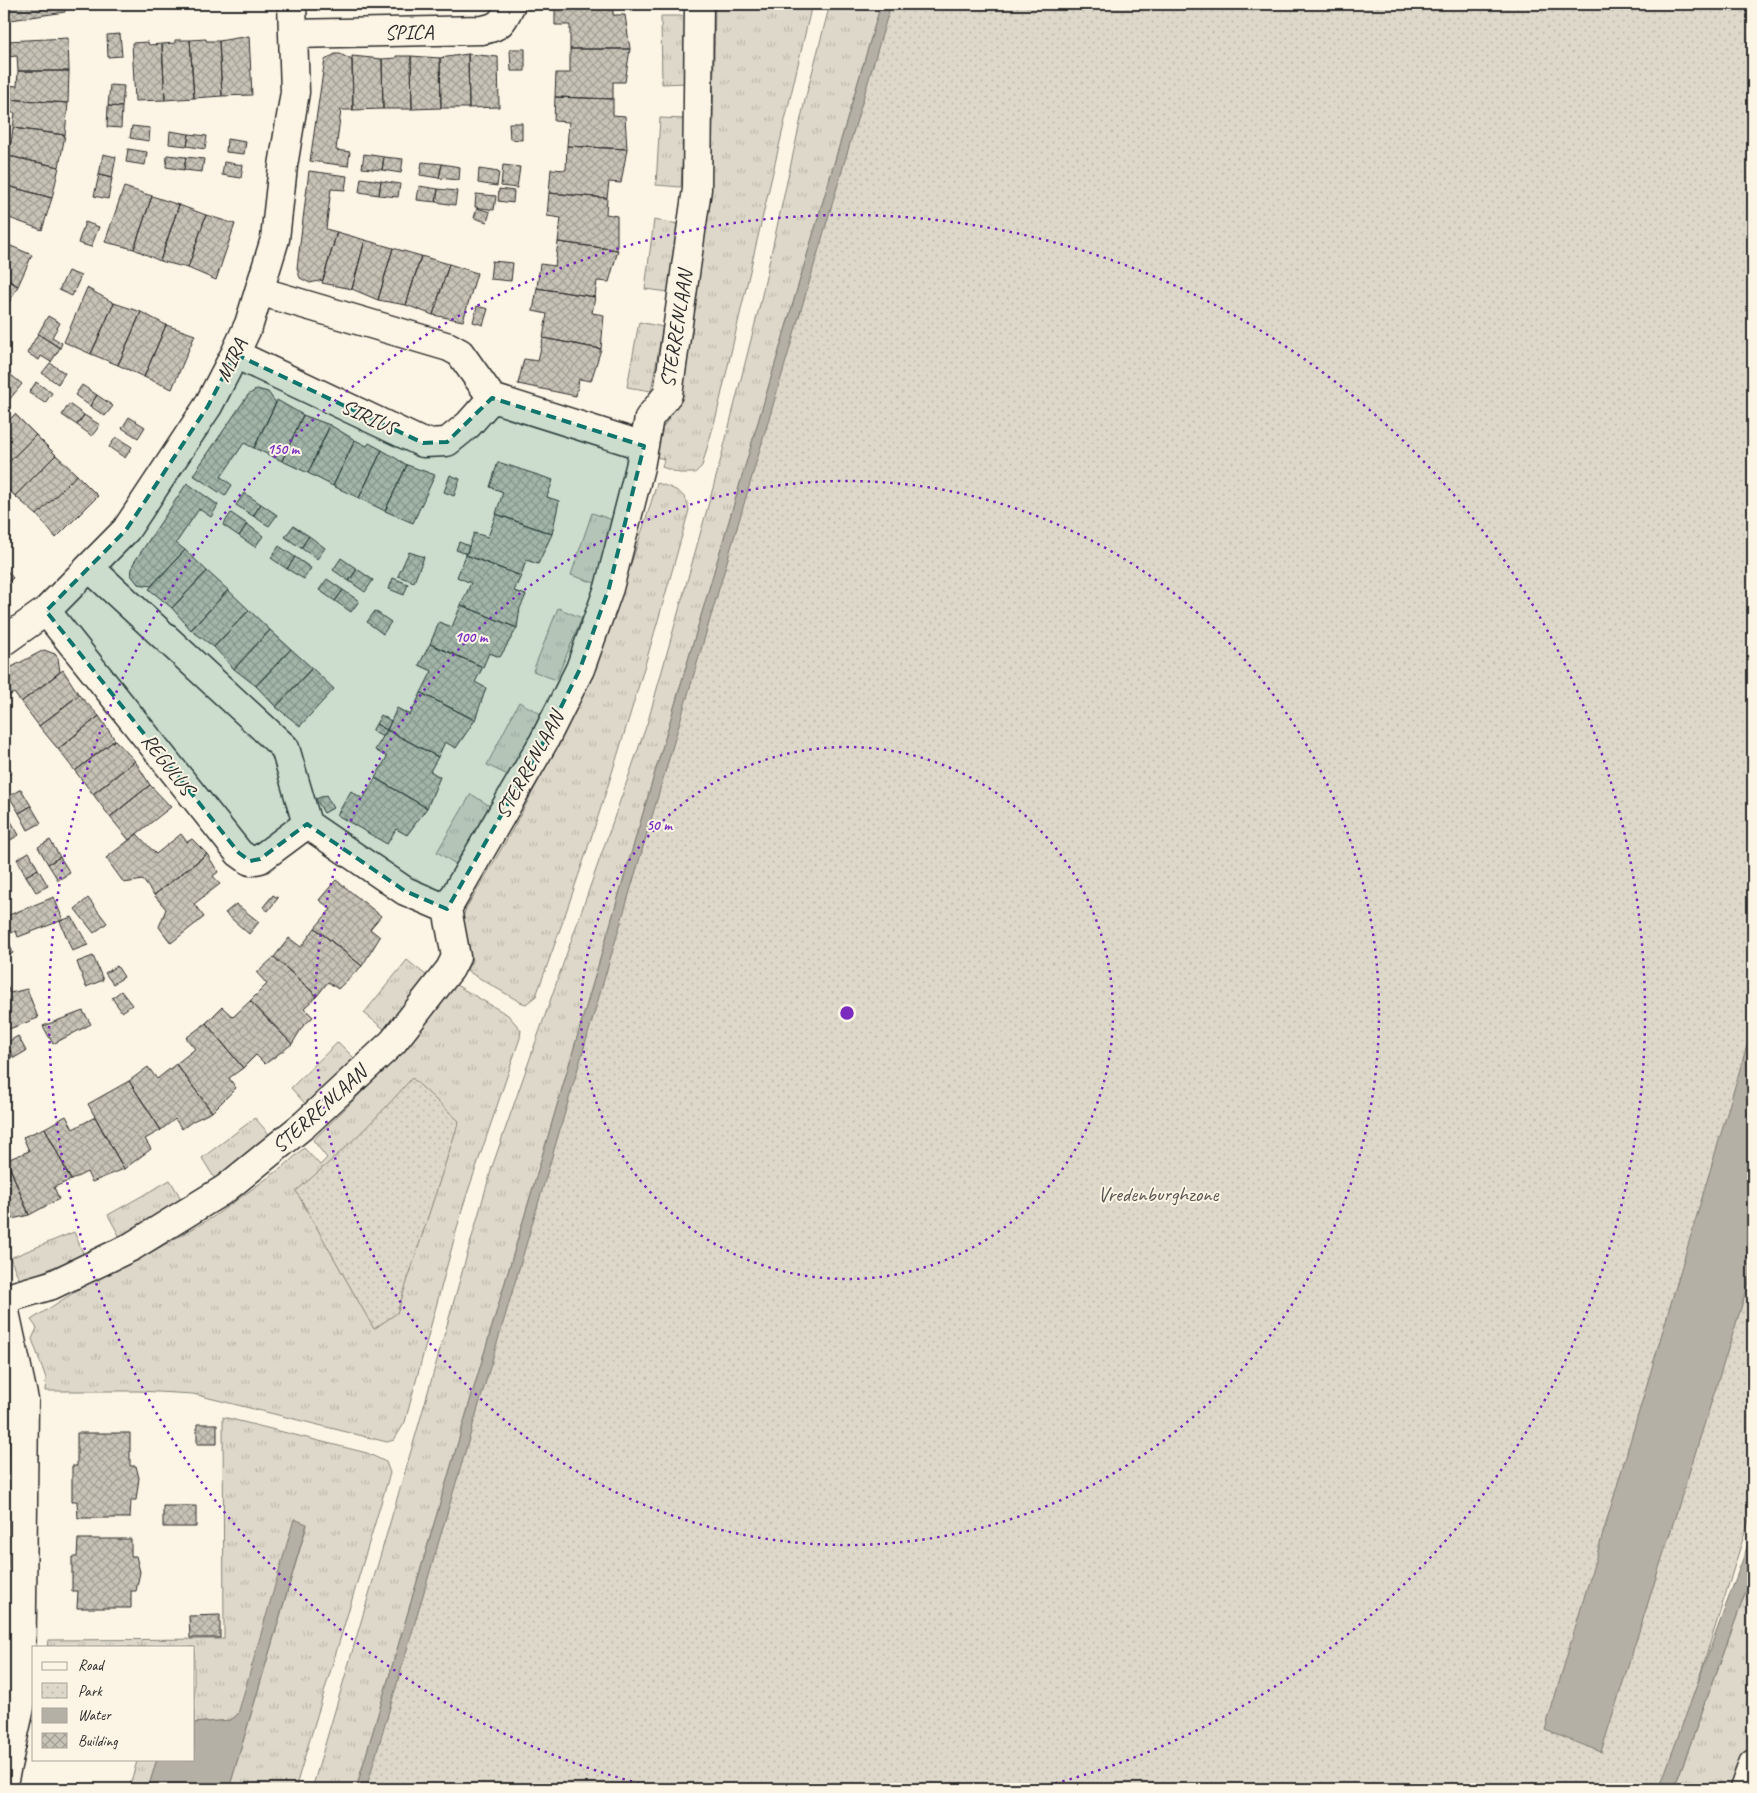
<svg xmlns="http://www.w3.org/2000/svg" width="1757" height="1793" viewBox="0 0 1757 1793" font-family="Caveat,sans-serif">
<defs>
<pattern id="grass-tufts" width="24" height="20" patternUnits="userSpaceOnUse" patternTransform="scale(1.25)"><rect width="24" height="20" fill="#ded8ca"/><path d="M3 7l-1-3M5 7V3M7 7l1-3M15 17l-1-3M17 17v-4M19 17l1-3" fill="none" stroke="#bfbaae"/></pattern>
<pattern id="park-dots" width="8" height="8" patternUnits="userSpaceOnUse" patternTransform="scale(1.25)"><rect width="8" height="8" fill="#ded8ca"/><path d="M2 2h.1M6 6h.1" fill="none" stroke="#bfbaae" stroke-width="1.8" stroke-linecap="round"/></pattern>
<pattern id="building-cross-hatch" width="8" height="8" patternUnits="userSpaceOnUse" patternTransform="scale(1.25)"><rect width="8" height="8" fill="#c8c3b7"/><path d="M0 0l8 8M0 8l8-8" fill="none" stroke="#a39f95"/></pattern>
</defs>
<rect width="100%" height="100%" fill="#fcf5e5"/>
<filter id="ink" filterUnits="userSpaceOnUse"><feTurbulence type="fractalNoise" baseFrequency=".02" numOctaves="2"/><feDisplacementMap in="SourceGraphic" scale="10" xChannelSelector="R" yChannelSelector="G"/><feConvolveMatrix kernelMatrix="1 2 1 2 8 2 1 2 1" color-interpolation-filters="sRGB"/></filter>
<g filter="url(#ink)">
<!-- grass -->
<path fill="url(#grass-tufts)" stroke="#84827a" d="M715 4H812L717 413 702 466 695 473H679L662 467 664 459 650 455 649 448 677 406 691 337 712 166Z
M830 4H881L356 1789H312L418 1427 492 1167 648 721 718 470 760 304 805 100Z
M661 16H686V83L662 84Z
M660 118 685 119 681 187 656 185Z
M654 220 678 224 669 292 645 289Z
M639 322 663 327 651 391 627 387Z
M657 483C673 488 687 492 689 510 644 674 595 836 536 996L526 1004 520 1002 469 972 467 969 472 961 463 917 466 908C551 772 611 637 657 483Z
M592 513 616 521 595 583 571 575Z
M558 608 582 618 556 680 533 671Z
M519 702 541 714 510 776 487 765Z
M471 794 493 808 459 866 437 852Z
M407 960 427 976 384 1029 364 1013Z
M456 985 508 1015 521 1030 520 1038 463 1206 405 1422 394 1440 387 1442 193 1394 139 1391H45L46 1378 32 1339 37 1328 31 1320 87 1284 143 1257 213 1217 283 1167 304 1148 320 1165 327 1158 313 1140C364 1091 413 1042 456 985Z
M338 1042 356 1060 311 1110 291 1088Z
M255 1118 276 1142 215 1179 202 1158Z
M170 1180 183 1202 120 1237 108 1215Z
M74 1232 84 1255 20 1281 10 1258Z
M223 1417 367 1453 386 1462 390 1473 295 1789H229L307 1525 238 1714 231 1720 194 1723V1647H47L48 1640 224 1639Z
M1753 1572V1740L1736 1789H1674Z
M131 1759H157L148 1789H129L137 1761Z"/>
<!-- park -->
<path fill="url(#park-dots)" stroke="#84827a" d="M887 4H1753V1507L1672 1764 1662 1789H363Z
M412 1078 459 1121 397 1313 374 1329 296 1191C338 1156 376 1120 412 1078Z"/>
<!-- water -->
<path fill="#b4b0a5" stroke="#7d7b74" d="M881 4H891L366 1789H356Z
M1753 1025V1270L1601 1752 1545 1730Z
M294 1519 307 1524 229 1789H148L157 1759H194V1723L231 1720 238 1714Z
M1753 1531V1572L1674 1789H1659Z"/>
<!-- building -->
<path fill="url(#building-cross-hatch)" stroke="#2b2b2b" d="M12 4H64L65 12 4 21V5Z
M555 4H613V15H625L630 49H570V25H555Z
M120 34 122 56 108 57 107 35Z
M249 36 252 95 222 96 219 41Z
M68 38 69 71H18L17 56 7 57 6 41Z
M206 39V41H219L222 96 194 98 190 40Z
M175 40H190L194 98 165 100 162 44 175 43Z
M148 42 149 45 162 44 165 100 135 101 132 43Z
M510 49H525V71H511Z
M570 49H630L625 82H613V99L555 97 556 73H570Z
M335 54H340L352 60 353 110H341L336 150 350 152 348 166 310 161 324 65 325 60Z
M468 54 469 108H441L440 58Z
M468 54 498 57 499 107 469 108Z
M352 56 382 59 383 109 353 110Z
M396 56H411L412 109H383L382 59 396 58Z
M411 56 440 58 441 108 412 109Z
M18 71H69L68 103 6 99 7 85 17 86Z
M110 85 124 86 122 107 108 106Z
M555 97 613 99V115L625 116 627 149 567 146 569 122 554 121Z
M6 99 68 103 65 135 13 128 15 113 5 112Z
M108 106 122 107 121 128 107 127Z
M509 123H522V140L510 139Z
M132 126 150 128 149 141 130 138Z
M13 128 65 135 59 167 4 155V141L11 143Z
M170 131 189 134 187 146 169 144Z
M189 134 207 136 205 149 187 146Z
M227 139 246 142 244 154 226 152Z
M567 146 627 149 621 183 609 182 607 198 549 193 551 169 566 170Z
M128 149 147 152 145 165 126 162Z
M103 154 116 157 112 178 99 175Z
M364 154 384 157 382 170 362 168Z
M4 155 59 167 52 198 4 185 6 170 4 169Z
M167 155 186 157 184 170 166 167Z
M186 157 204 159 202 172 184 170Z
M384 157 403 159 401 173 382 170Z
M224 162 243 165 241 178 222 175Z
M422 162 442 164 439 178 420 175Z
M442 164 460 167 459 180 439 178Z
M503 165 520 167 517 188 501 186Z
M479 169 499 172 497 186 478 183Z
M309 171 347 176 345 190 331 189 326 229 337 232 323 280 310 283 300 278 297 268Z
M99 175 112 178 108 199 94 196Z
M361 178 381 181 379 195 359 192Z
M381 181 400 184 398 197 379 195Z
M4 185 52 198 42 230 4 216Z
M419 186 438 189 436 202 417 200Z
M124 187 152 196 134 249 105 242Z
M438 189 457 191 455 205 436 202Z
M499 189 514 191 513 203 498 201Z
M549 193 607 198 606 214 617 216V250L558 242 561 218 547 216Z
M476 194 496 196 494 210 475 207Z
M152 196 179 205 160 261 134 249Z
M179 205 206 215 188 268 160 261Z
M477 208 490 212 487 222 474 218Z
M206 215 235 224 216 280 188 268Z
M85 222 99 227 91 247 78 243Z
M337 232 365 240 352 289 322 283Z
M365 240 393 248 378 300 352 289Z
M558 242 618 250 609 282 597 281 595 297 537 288 540 264 555 266Z
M4 243 32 255 18 286 4 278Z
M393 248 421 256 406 305 378 300Z
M421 256 449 264 433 315 406 305Z
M492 261 513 263 511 281 490 279Z
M449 264 477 273 463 321 433 315Z
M68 271 81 276 72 296 59 290Z
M4 278 18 286 4 312Z
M87 288 114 303 91 354 64 342Z
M537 288 595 297 592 313 604 315 601 349 543 338 547 314 533 311Z
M114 303 141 312 118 365 91 354Z
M477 306 488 309 483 325 473 322Z
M141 312 166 325 144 377 118 365Z
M48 316 60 323 52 337 62 343 60 348 38 334Z
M166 325 195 335 172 389 144 377Z
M38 334 60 348 51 362 41 356 39 360 27 353Z
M543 338 601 349 591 381 579 379 576 396 518 384 524 359 538 361Z
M50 363 65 373 58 384 42 373Z
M11 375 22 384 9 400 4 396V384Z
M36 382 52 393 45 403 29 393Z
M82 385 97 395 90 406 75 395Z
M257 389 268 392 276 403 254 448 244 443 221 477 232 485 225 496 193 475 248 395Z
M97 395 113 406 105 416 90 406Z
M277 400 303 415 282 461 254 448Z
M69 404 84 415 77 425 62 415Z
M15 414 36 435 4 467V425Z
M84 415 100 425 92 436 77 425Z
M303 415 330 425 308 473 282 461Z
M129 417 145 427 138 438 122 428Z
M330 425 355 440 333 486 308 473Z
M36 435 56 455 15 496 4 486V467Z
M116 437 132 447 125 458 109 447Z
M355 440 367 446 369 443 382 450 359 498 333 486Z
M382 450 407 465 385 511 359 498Z
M56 455 77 475 37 515 15 496Z
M498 462 553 480 547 497 559 501 552 534 496 514 503 492 490 487Z
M407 465 435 475 413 523 385 511Z
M77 475 98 496 56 538 37 515Z
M450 475 460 479 454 496 444 492Z
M187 483 218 505 211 517 199 509 176 543 185 550 151 586 138 584 131 575 133 564Z
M244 493 261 504 253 516 236 505Z
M261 504 277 515 269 526 253 516Z
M231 513 247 524 239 536 223 525Z
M496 514 552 534 538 564 526 560 521 576 466 555 474 533 488 537Z
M247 524 263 536 255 547 239 536Z
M293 526 309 536 301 548 285 537Z
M309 536 325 548 317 559 301 548Z
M459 542 469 546 467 554 456 550Z
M279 546 295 557 287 569 271 558Z
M185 550 207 571 172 608 149 589Z
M409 552 424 557 414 582 398 576Z
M466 555 521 576 514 591 526 595 520 608 517 628 461 605 471 583 457 577Z
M295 557 311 568 304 579 287 569Z
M341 558 357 569 349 581 333 570Z
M4 567 13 578 4 585Z
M357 569 373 580 365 592 349 581Z
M207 571 228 590 191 630 172 608Z
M393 578 408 584 404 595 389 589Z
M327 579 343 590 335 601 319 590Z
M228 590 249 610 214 647 191 630Z
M343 590 359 601 351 612 335 601Z
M461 605 517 628 500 657 489 653 483 667 430 644 439 622 452 627Z
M249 610 270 630 234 669 214 647Z
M375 611 391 622 383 634 367 622Z
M270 630 291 649 256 686 234 669Z
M430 644 483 667 475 682 486 688 475 720 421 693 432 671 419 665Z
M291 649 312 668 276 707 256 686Z
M44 650 55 654 58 658 60 672 21 702 14 693 4 699V671Z
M312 668 334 689 300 726 276 707Z
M63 670 79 695 39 726 21 702Z
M421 693 475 720 456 748 445 742 438 757 387 730 397 708 410 715Z
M79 695 99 716 58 749 39 726Z
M381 715 391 721 387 730 376 724Z
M99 716 115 740 75 771 58 749Z
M376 724 387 730 383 737 372 731Z
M387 730 438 757 430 771 440 777 427 808 375 778 387 757 375 750Z
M115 740 135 761 93 794 75 771Z
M4 758 12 773 4 777Z
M135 761 150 785 110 817 93 794Z
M375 778 427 808 407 835 396 829 387 844 337 815 351 791 363 799Z
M150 785 171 807 129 840 110 817Z
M21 789 31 806 19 813 9 796Z
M326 795 333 808 324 813 316 799Z
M31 806 41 823 28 830 19 813Z
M9 818 19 835 7 842 4 836V822Z
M137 834 156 854 181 834 187 842 192 839 207 854 154 895 143 880 124 883 106 858Z
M50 840 60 857 48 864 38 847Z
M29 852 38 869 26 876 17 859Z
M207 854 218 872 213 876 220 884 194 904 204 917 171 943 159 927 166 909 154 895Z
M60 857 70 873 58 880 48 864Z
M38 869 48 886 36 892 26 876Z
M336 880 381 916 370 929 380 937 362 966 315 928 331 909 319 900Z
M273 895 278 898 268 911 263 907Z
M54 897 63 920 18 937 16 931 6 935 13 953 4 959V917Z
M88 898 107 923 94 933 75 909Z
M236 904 259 922 249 934 225 913Z
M72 917 88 945 72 951 60 921Z
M315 928 362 966 338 989 328 982 317 996 274 957 289 938 301 947Z
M93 956 103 980 86 987 77 962Z
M274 957 317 996 304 1008 313 1017 303 1026 292 1044 250 1001 267 984 257 973Z
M117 966 124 977 113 984 105 973Z
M4 978 10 993 27 989 38 1018 4 1031Z
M121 991 132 1005 122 1012 112 998Z
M250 1001 292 1044 265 1064 256 1055 243 1068 206 1023 222 1007 233 1017Z
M83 1011 91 1024 53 1044 43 1026Z
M206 1023 243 1068 229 1078 236 1088 212 1112 176 1064 195 1049 186 1038Z
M18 1036 26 1051 14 1058 6 1043Z
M4 1041 12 1057 4 1061Z
M176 1064 212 1112 193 1121 182 1129 175 1119 161 1130 129 1081 148 1067 157 1079Z
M129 1081 161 1130 145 1139 151 1149 124 1169 88 1104Z
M66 1116 73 1129 95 1117 124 1169 92 1182 87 1172 71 1180 45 1128Z
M45 1128 71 1180 54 1187 59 1199 29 1215 7 1160 29 1151 23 1137Z
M7 1160 29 1215 4 1221V1161Z
M197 1424H217V1444H197Z
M77 1433H130V1466H136L139 1478 136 1500H131L130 1518H78L77 1501H72V1466H77Z
M163 1506H196V1527H163Z
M78 1539H131V1556H136L140 1572 136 1591H131V1608H77L78 1591H72V1557H77Z
M220 1615V1638H190L189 1616Z"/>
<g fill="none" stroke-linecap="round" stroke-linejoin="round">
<defs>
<path id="minor" d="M293 34 482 30C501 27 503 21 511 4
M259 291 449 347 460 353 492 398 644 446
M235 354 423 443 447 442 468 425 492 398
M90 568 285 748 307 824 405 891 447 909
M46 611 239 853 250 861 260 859 307 824
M4 641 46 611 126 530 208 406 235 354 249 324 275 239 283 166 295 92 292 4
M4 1299 52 1285 131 1247 225 1189 305 1124 393 1042 450 969 456 957 447 909 544 741 580 669 609 588 640 467 649 418 668 394 697 189 699 4
M4 1307 24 1400 21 1703 4 1779
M1744 1789 1753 1764"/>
</defs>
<!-- minor casing -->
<use href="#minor" stroke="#2b2b2b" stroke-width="31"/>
<!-- minor -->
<use href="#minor" stroke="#fcf5e5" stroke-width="28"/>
</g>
</g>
<!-- marked area -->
<path fill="#0f766e" fill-opacity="0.2" stroke="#0f766e" stroke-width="4" stroke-dasharray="10 6" stroke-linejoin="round" d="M235 354 423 443 447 442 492 398 644 446 609 588 580 669 544 741 447 909 405 891 307 824 260 859 250 861 239 853 46 611 126 530 208 406Z"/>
<!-- distance rings -->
<g fill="none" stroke="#7b2cbf" stroke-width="2.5" stroke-dasharray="2.5 5">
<circle cx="847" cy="1013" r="266"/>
<circle cx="847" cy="1013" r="532"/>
<path d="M661 1789A798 798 0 1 1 1033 1789"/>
</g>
<g text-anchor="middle" stroke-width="4" stroke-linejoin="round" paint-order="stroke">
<!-- street labels -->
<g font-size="21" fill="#2b2b2b" stroke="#fcf5e5">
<text transform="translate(409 32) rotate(-1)" y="7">SPICA</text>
<text transform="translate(676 329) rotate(-81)" y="7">STERRENLAAN</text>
<text transform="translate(231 360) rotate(-64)" y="7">MIRA</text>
<text transform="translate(369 417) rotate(25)" y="7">SIRIUS</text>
<text transform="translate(168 764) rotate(52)" y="7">REGULUS</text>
<text transform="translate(529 765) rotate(-61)" y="7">STERRENLAAN</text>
<text transform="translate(319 1109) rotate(-42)" y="7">STERRENLAAN</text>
</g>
<!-- park labels -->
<g font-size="21" fill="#585653" stroke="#fcf5e5">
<text x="1158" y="1201">Vredenburghzone</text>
</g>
</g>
<circle cx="847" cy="1013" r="8" fill="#7b2cbf" stroke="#fcf5e5" stroke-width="2.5"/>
<g font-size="15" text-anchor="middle" font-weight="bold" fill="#7b2cbf" stroke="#fcf5e5" stroke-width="4" stroke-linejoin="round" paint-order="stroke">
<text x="283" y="454">150 m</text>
<text x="471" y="642">100 m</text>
<text x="659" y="830">50 m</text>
</g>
<!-- margin -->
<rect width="1757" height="1793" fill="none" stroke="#fcf5e5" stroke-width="20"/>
<rect x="10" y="10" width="1737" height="1773" fill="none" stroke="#2b2b2b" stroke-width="2" filter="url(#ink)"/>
<!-- legend -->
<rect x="32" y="1646" width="162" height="115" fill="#fcf5e5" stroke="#a8a49b"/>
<rect x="42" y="1662" width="25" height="8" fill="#fcf5e5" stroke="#a8a49b"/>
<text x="78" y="1670" font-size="15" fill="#2b2b2b">Road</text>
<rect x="42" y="1683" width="25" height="15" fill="url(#park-dots)" stroke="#a8a49b"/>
<text x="78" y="1696" font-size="15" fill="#2b2b2b">Park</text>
<rect x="42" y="1708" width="25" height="15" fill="#b4b0a5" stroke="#a8a49b"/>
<text x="78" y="1720" font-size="15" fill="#2b2b2b">Water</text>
<rect x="42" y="1733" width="25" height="15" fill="url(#building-cross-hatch)" stroke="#a8a49b"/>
<text x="78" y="1746" font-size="15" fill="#2b2b2b">Building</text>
</svg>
